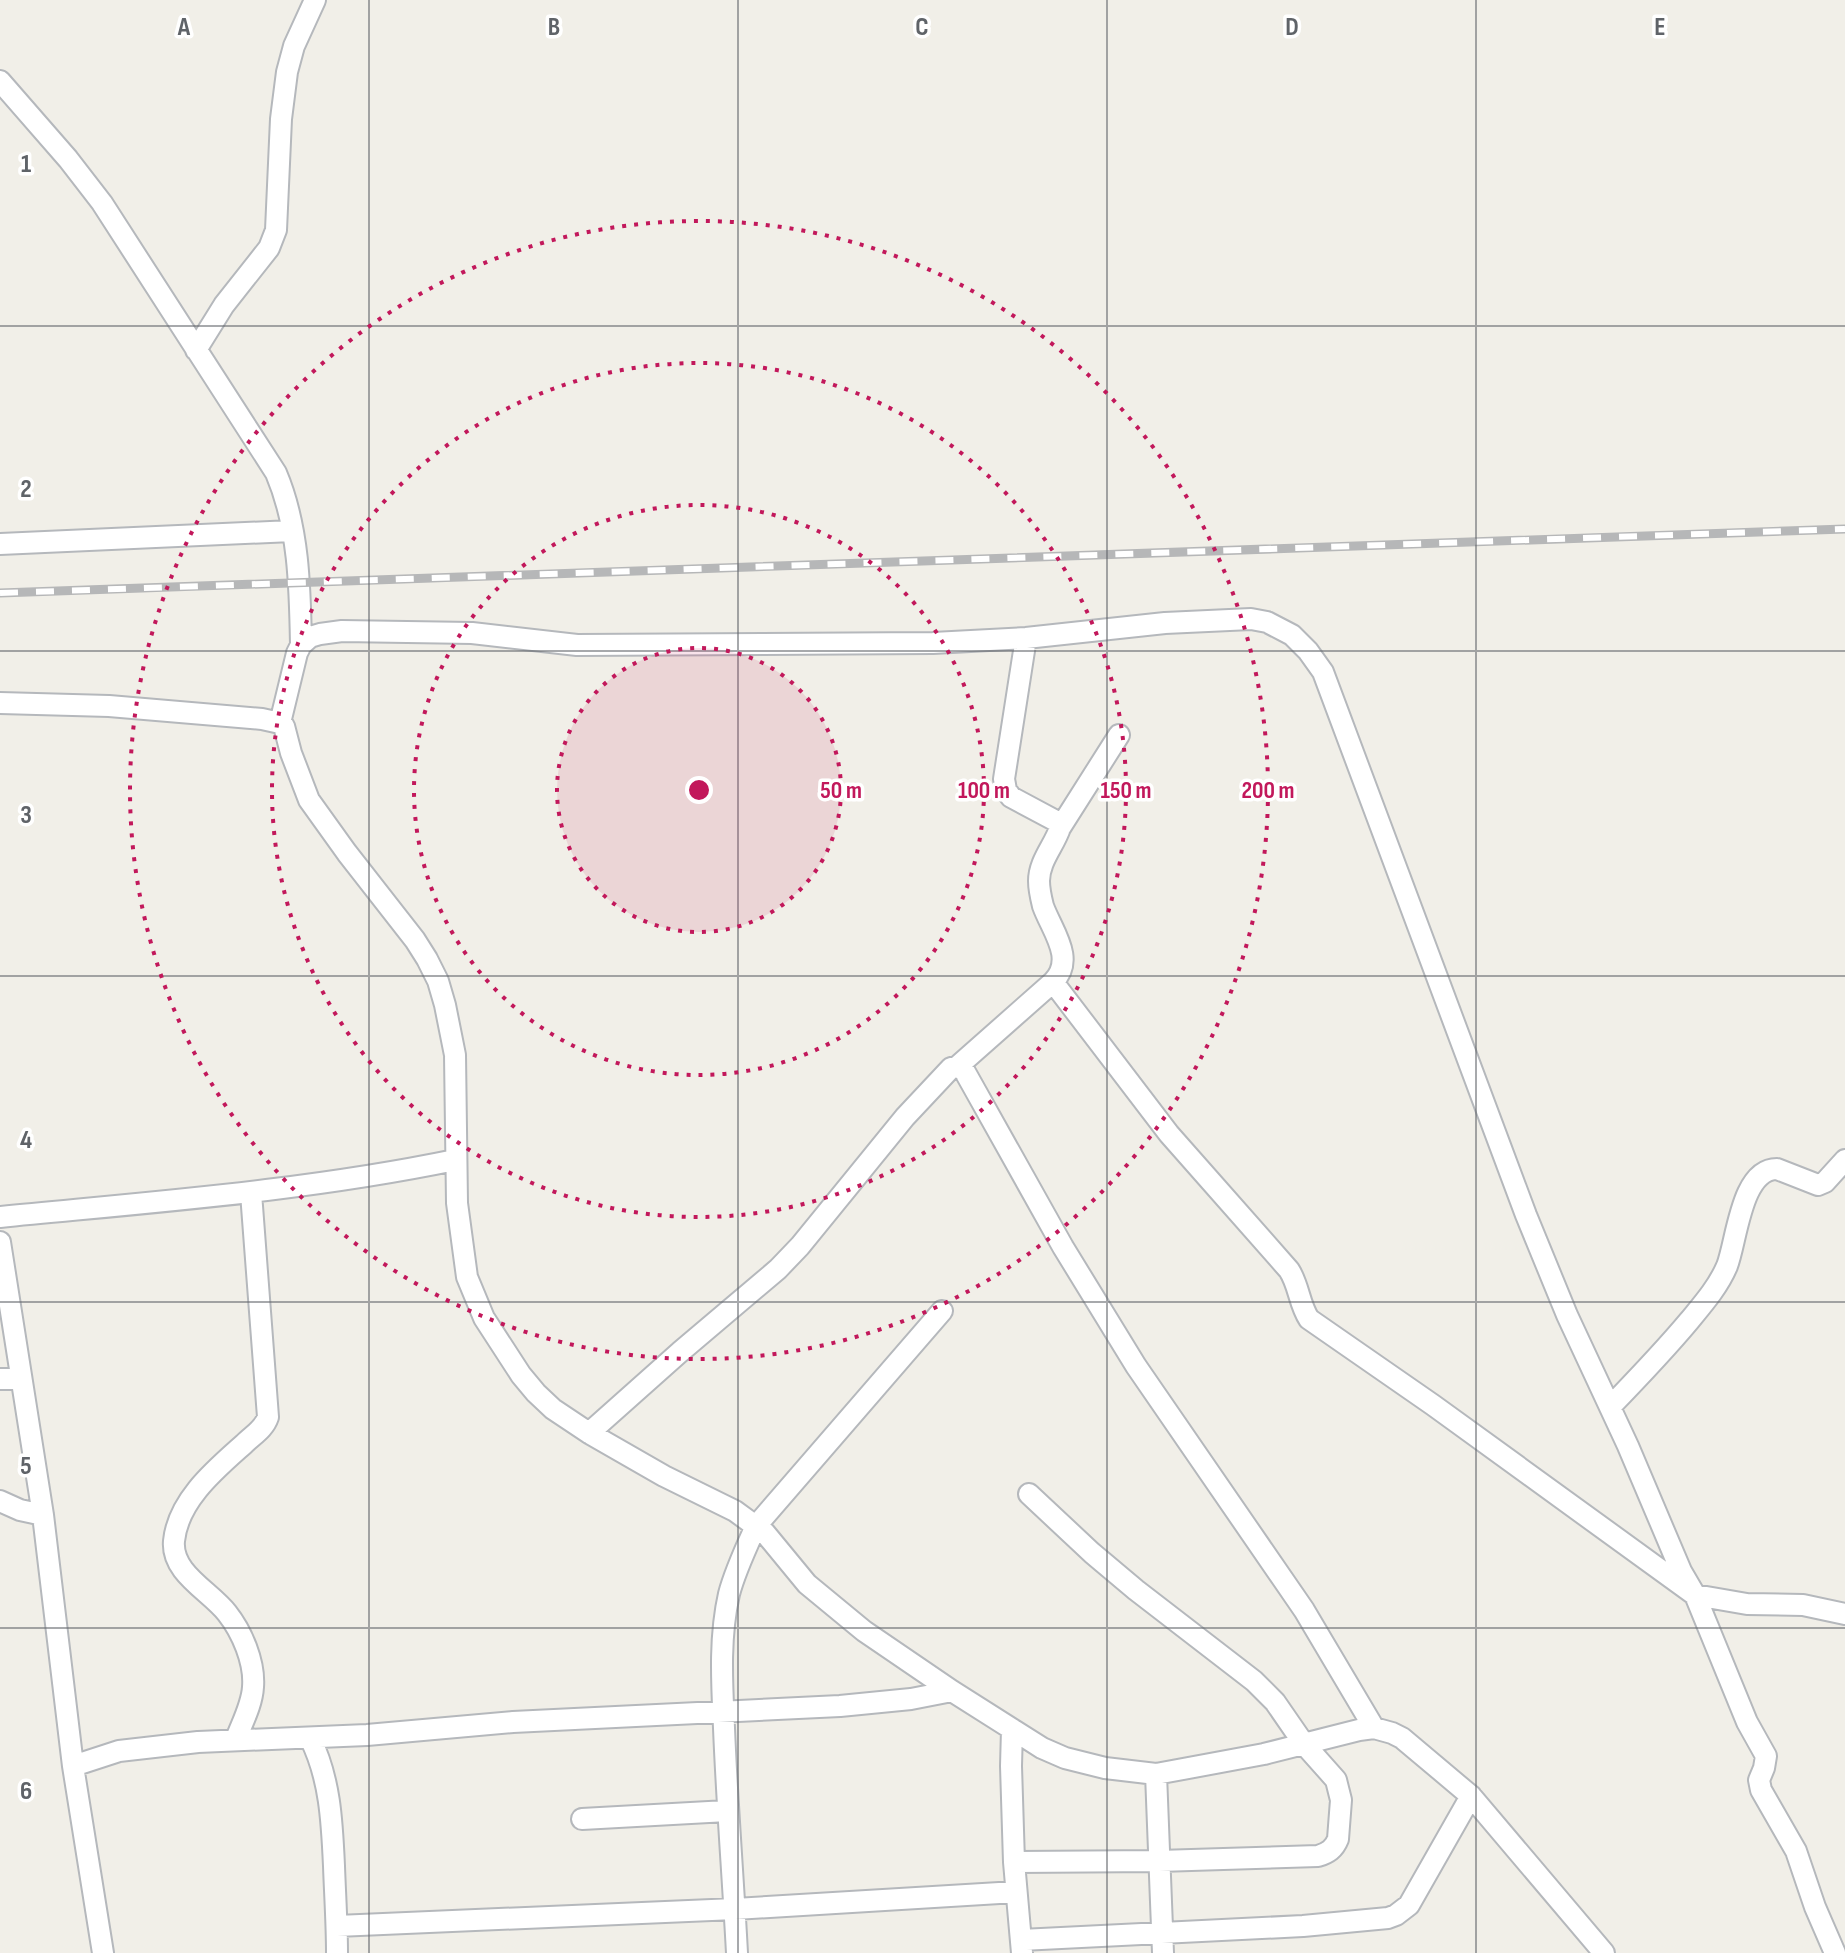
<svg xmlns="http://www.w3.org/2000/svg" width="1845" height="1953" viewBox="0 0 1845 1953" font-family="'Sofia Sans Condensed',sans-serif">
<rect width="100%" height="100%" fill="#f1efe8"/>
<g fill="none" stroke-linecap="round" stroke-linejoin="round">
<defs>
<path id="street" d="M0 81 68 159 102 203 276 473C299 527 300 588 301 645
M196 350 224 305 269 248 276 230 281 119 287 72 294 46 315 0
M0 544 292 531
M0 703 109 706 262 719 280 723 284 726 291 753 309 800 347 853 415 940 427 959 438 981 445 1005 455 1055 457 1203 467 1277 484 1318 521 1375 536 1393 553 1409 589 1433 664 1476 735 1511 765 1533 807 1584 864 1631 952 1691 1042 1748 1065 1758 1105 1768 1156 1774 1264 1754 1359 1730 1374 1728 1392 1733 1402 1738 1471 1796 1604 1953
M280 723 297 653 301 645 310 637 320 634 342 631 472 633 577 645 933 643 1026 638 1165 623 1251 619 1267 622 1292 635 1308 651 1323 672 1526 1215 1567 1315 1628 1446 1681 1571 1695 1595 1747 1722 1766 1756 1764 1768 1759 1780 1761 1790 1796 1851 1815 1907 1835 1953
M1060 828 1119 735
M1053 982 1169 1134 1289 1270C1299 1285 1299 1304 1309 1319L1433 1405 1695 1595 1747 1604 1803 1605 1845 1614
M958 1066 1053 982C1076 959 1052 931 1043 906 1041 898 1039 889 1039 881 1039 861 1054 846 1060 828L1056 821 1011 797 1006 790 1004 779 1026 638
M0 1217C152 1202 305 1191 455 1160
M0 1242 43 1515 73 1766 103 1953
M0 1379H20
M1610 1407C1637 1379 1664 1351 1689 1321 1703 1304 1718 1287 1727 1266 1737 1240 1741 1169 1777 1169L1818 1185 1825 1182 1845 1160
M589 1433 680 1352 778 1269 800 1246 905 1117 951 1068 958 1066 965 1072 1063 1247 1136 1366 1304 1610 1374 1728
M0 1501 20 1510 43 1515
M1012 1729 1011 1766 1014 1862 1022 1953
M310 1738C330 1778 332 1821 334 1866 335 1895 337 1924 337 1953
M236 1739C242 1723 252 1705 253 1687 255 1662 242 1632 227 1613 210 1591 171 1573 174 1541 178 1500 216 1469 244 1444 253 1435 264 1429 268 1417L251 1193
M73 1766 119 1751 198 1742 367 1735 513 1722 840 1706 911 1699 952 1691
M1156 1774 1163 1953
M582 1819 727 1811
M1014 1862 1159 1861 1318 1856C1328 1853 1334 1849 1338 1839L1341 1800 1336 1780 1304 1744 1275 1702 1254 1681 1136 1590 1092 1553 1029 1494
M337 1926 735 1909 1016 1892
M1021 1940 1303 1926 1388 1918 1396 1915 1409 1905 1471 1796
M737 1953C733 1878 727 1803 724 1728 722 1684 719 1638 729 1594 735 1571 746 1548 756 1526L942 1311"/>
</defs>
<!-- street casing -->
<use href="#street" stroke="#b5b8bc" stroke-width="24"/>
<!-- street -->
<use href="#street" stroke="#fff" stroke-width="20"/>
<defs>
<path id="rail" d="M0 593 1845 529"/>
</defs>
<!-- rail casing -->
<use href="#rail" stroke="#b6b7b8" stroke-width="9"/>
<!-- rail -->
<use href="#rail" stroke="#fff" stroke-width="6" stroke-dasharray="18" stroke-linecap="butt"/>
</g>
<!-- grid -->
<path fill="none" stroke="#5f6368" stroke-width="2" stroke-opacity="0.55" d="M369 0V1953M738 0V1953M1107 0V1953M1476 0V1953M0 326H1845M0 651H1845M0 976H1845M0 1302H1845M0 1628H1845"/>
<!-- distance rings -->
<circle cx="699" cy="790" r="142" fill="#c2185b" fill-opacity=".12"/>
<g fill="none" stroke="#c2185b" stroke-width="4" stroke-dasharray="4 8">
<circle cx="699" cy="790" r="142"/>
<circle cx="699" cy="790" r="285"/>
<circle cx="699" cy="790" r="427"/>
<circle cx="699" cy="790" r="569"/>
</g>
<g font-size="26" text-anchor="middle" font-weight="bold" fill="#5f6368" stroke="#fff" stroke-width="7" stroke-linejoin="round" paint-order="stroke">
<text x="184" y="35">A</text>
<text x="554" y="35">B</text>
<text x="922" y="35">C</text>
<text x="1292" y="35">D</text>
<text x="1660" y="35">E</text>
<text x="26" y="172">1</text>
<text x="26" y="497">2</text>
<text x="26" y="823">3</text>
<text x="26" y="1148">4</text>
<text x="26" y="1474">5</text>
<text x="26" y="1799">6</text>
</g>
<circle cx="699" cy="790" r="12" fill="#c2185b" stroke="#fff" stroke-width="4"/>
<g font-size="24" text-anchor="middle" font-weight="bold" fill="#c2185b" stroke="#fff" stroke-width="7" stroke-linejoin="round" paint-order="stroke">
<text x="841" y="798">50 m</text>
<text x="984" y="798">100 m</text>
<text x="1126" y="798">150 m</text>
<text x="1268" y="798">200 m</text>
</g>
</svg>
